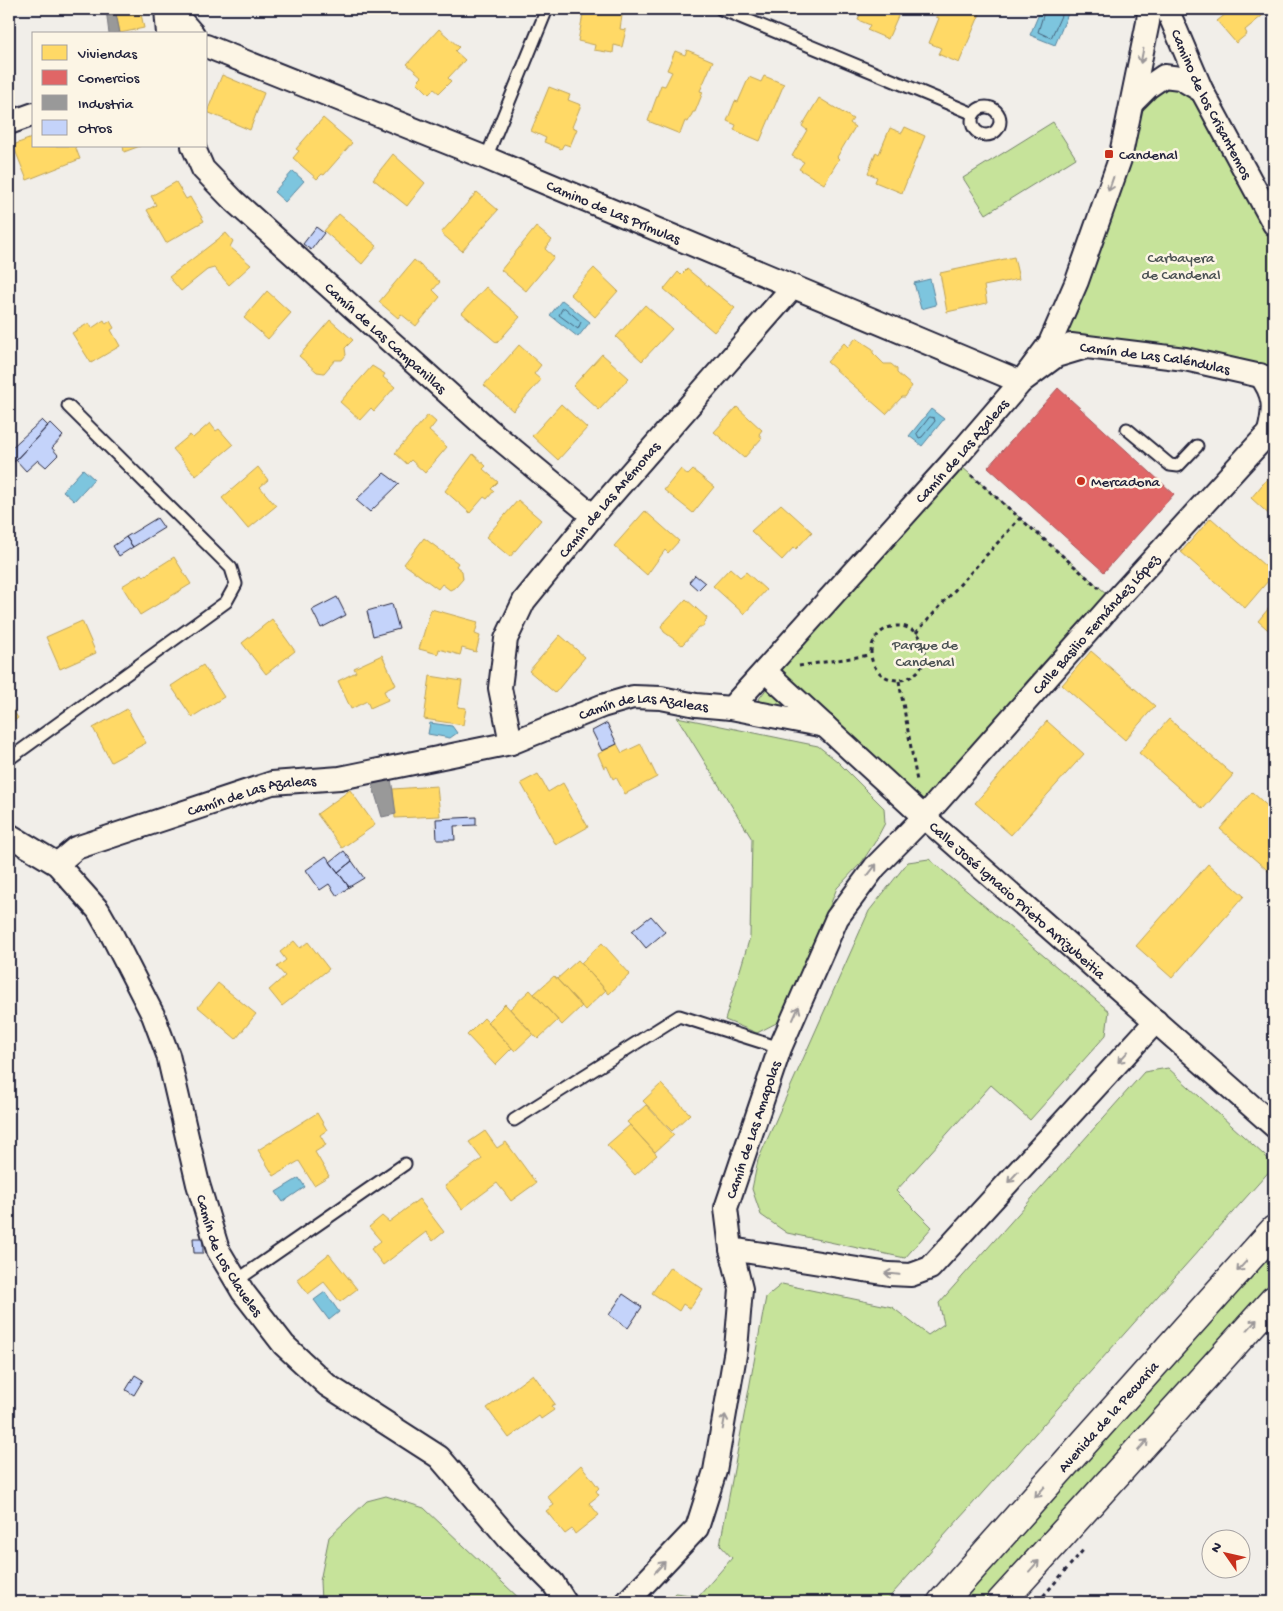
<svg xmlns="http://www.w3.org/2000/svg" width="1283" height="1611" viewBox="0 0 1283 1611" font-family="'Gochi Hand',sans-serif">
<rect width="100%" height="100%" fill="#f1eee9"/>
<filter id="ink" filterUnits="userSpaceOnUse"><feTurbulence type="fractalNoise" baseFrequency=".02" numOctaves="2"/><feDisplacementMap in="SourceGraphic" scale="10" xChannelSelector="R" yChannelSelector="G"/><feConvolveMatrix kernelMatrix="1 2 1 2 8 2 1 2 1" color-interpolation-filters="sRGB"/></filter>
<g filter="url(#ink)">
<!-- green -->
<path fill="#c6e39a" stroke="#74826a" d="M1164 76 1202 91 1274 224V373L1070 337 1065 324 1132 103Z
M1053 122 1076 158 986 214 963 178Z
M954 460 1115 601 924 817 765 671Z
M767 688 792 704 790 710 756 703Z
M677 717 818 746 837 761 884 808 885 823 875 842 862 862 837 888 784 1019 757 1033 725 1020 750 937 752 839Z
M929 859 1109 1011 1106 1035 1030 1120 991 1085 896 1191 932 1227 905 1258 787 1233 761 1215 752 1189 758 1160 869 911 908 862Z
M1168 1068 1274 1164V1166L885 1602H666L675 1593 699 1596 732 1558 720 1545 766 1297 782 1284 892 1307 928 1335 944 1324 939 1303 1144 1072Z
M1274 1230V1300L1001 1602H942Z
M386 1496 424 1508 523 1602H321L320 1581 329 1537 367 1501Z"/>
<!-- water -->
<path fill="#7dc5de" stroke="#59849d" d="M1041 9H1070L1055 45 1030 35Z
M293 171 304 181 285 202 274 192Z
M930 279 936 305 921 309 914 283Z
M562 300 590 322 578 337 550 315Z
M931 409 944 419 922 446 909 436Z
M83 469 94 479 74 501 63 491Z
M430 723 452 726 457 733 450 738 428 734Z
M299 1178 305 1187 283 1202 276 1192Z
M325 1292 339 1312 329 1320 314 1300Z"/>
<!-- homes -->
<path fill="#ffd966" stroke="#bda259" d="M115 9H140L144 28 120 33Z
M584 9H623L620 29 626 30 622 47 614 45 613 53 594 50 595 45 578 41Z
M862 9H901L888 39 867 30 870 25 858 20Z
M940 9H982L959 63 938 54 941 48 929 43 939 18 936 17Z
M1232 9H1266L1268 11 1245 30 1247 34 1236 43 1217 21Z
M439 29 459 47 455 51 465 60 448 78 451 81 439 93 434 89 429 94 417 82 422 77 407 64Z
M687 50 713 61 700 91 703 92 695 112H693L688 122 685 121 680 134 648 121 661 85 665 86 672 72 667 70 675 51 685 55Z
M222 75 264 93 250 130 207 112Z
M764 76 784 84 760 141 734 130 736 125 727 121 735 101 738 102 749 77 761 82Z
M549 87 570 95 568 100 581 105 572 127 577 129 570 146 564 144 561 149 544 142 546 138 531 131Z
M819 98 853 119 850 123 855 127 837 157 839 159 824 184 799 169 804 162 792 156 807 130 802 126Z
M323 118 352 143 324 175 322 174 317 179 293 158 299 151 296 149Z
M905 127 925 136 902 193 875 182 877 177 868 173 876 152 879 154 890 128 902 133Z
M34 137V146H75L80 159 27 180 13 145Z
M123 146H140L124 152Z
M393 154 425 183 407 206 373 179Z
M176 182 186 199 190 197 204 221 166 243 147 210 156 205 151 196Z
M477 192 498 210 462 251 441 233Z
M339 214 377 246 362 264 324 231Z
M536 227 552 240 545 249 554 257 526 291 501 270Z
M226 233 233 241 230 247 251 265 229 285 214 268 207 270 181 291 169 277Z
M1014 257 1019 279 984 286 987 303 947 312 940 273Z
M414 260 440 282 433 290 440 297 416 326 401 314 398 318 379 302Z
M594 268 618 291 595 317 570 294Z
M687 269 735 308 714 332 664 289 678 272 681 275Z
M486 287 520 317 497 343 462 313Z
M267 291 291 313 268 339 244 318Z
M645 305 672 329 642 361 616 337Z
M104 320 106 324 110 321 114 328 111 330 120 346 91 363 72 333 89 323 92 328Z
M330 320 353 340 345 348 346 355 342 360H335L324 373 317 372 299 356Z
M856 338 873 349V353L884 364H891L897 369V373L912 386 905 397H902L886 414 827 362 844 343 848 347Z
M519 345 541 365 534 374 541 380 513 411 484 385Z
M602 354 629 378 599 410 573 386Z
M372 366 385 374 383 377 395 387 374 411 371 408 360 420 340 402Z
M561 404 587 428 558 460 532 436Z
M737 407 762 430 759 434 762 438 744 458 714 432Z
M428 415 436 422 429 431 447 447 425 473 411 460 407 464 395 453Z
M210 423 216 431 219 429 233 445 196 476 173 449 190 435 193 438Z
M473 454 486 466 483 469 498 482 491 489 494 491 487 499 484 497 470 513 445 491Z
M258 467 268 480 260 487 276 506 248 529 222 498Z
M681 469 688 475 693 470 714 487 693 513 664 490Z
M1274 471V519L1251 498Z
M518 500 541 520 510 557 486 537Z
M781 504 812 532 796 549 794 547 782 560 751 531Z
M645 511 679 541 668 553 665 550 647 575 614 546Z
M1211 518 1274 574 1245 608 1181 552Z
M424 538 458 563 456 566 462 571 463 579 456 587 450 590 442 584 438 589 404 564Z
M174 557 191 584 140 615 122 586 142 574 144 576Z
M730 568 740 577 746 572 766 590 744 614 713 586Z
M686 599 707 618 703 627H699L682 645 664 632 661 626Z
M1274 602V635L1258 621Z
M431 609 478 622 475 634 480 636 476 652 462 648 460 655 439 649 438 654 419 649Z
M272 619 295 651 266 674 242 643Z
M82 621 96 653 60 669 46 637Z
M560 635 585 657 555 693 529 671Z
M1091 651 1155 706 1125 740 1062 685Z
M382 655 396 685 384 691 388 700 370 708 367 701 351 709 338 681 356 672 354 668Z
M203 665 224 697 192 717 171 686Z
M430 676 462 681 458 707 466 708 463 725 424 719Z
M9 704 18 718 9 725Z
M127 709 146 743 111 762 93 728Z
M1169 719 1233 775 1203 809 1139 753Z
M1047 721 1084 754 1011 835 975 803Z
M617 744 622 753 641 744 657 777 625 794 616 777 613 779 607 766 604 768 598 754Z
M538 774 548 792 563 783 588 827 556 845 521 783Z
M437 786 440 816 395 818 393 789Z
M350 790 375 825 342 848 317 814Z
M1252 792 1274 812V876L1220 829Z
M1208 864 1244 896 1172 978 1136 946Z
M294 941 300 948 308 942 329 969 282 1006 269 990 285 976 277 967 286 960 280 952Z
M602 943 630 974 609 994 581 963Z
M578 960 606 990 585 1010 557 979Z
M554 976 582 1006 562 1025 534 994Z
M218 983 256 1014 236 1039 198 1007Z
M530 990 558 1020 538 1039 510 1009Z
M505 1004 533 1034 515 1051 487 1022Z
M484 1018 512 1048 495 1065 467 1035Z
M661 1084 690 1114 672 1131 643 1101Z
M646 1105 674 1135 655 1152 627 1122Z
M317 1113 327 1130 320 1135 326 1145 315 1152 329 1176 314 1185 299 1161 274 1176 258 1150Z
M630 1125 657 1155 635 1175 607 1145Z
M485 1131 497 1148 506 1142 536 1183 511 1201 497 1183 462 1209 445 1186 482 1159 469 1142Z
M419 1199 444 1232 433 1241 426 1232 383 1265 371 1249 381 1241 369 1227 382 1216 389 1222Z
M329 1254 357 1289 340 1302 324 1282 308 1294 297 1279Z
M670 1267 703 1289 690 1309 683 1304 679 1311 652 1293Z
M533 1374 555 1404 551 1406 554 1410 541 1419 539 1416 509 1438 487 1408Z
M581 1465 599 1488 596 1491 599 1495 589 1503 599 1515 575 1534 572 1529 565 1534 546 1511 554 1505 547 1496Z"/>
<!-- shops -->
<path fill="#e06666" stroke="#a75259" d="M1058 388 1174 494 1104 572 988 467Z"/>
<!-- industry -->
<path fill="#999" stroke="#75757d" d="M106 9H115L120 33 109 34Z
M391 778 396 814 382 817 372 784Z"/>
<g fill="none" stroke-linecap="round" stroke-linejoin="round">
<!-- shore -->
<path stroke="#46637c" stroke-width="1" d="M1045 9 1038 32 1051 38 1064 9
M565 308 581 322 578 329 559 315 562 309Z
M930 417 934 418 935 421 922 437 919 438 917 434Z"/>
</g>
<!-- building -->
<path fill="#c4d3fa" stroke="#22223b" d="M316 227 324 233 311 250 303 244Z
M42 420 48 426 9 467V450Z
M50 423 63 436 52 448 58 455 46 467 38 460 26 471 16 460Z
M384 473 399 484 370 512 356 500Z
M157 518 164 528 133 547 126 537Z
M126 537 133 547 119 556 113 546Z
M695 575 705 583 698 590 689 582Z
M337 597 346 615 321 628 312 610Z
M392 604 399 629 373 636 367 611Z
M607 723 617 744 602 751 592 731Z
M476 817V825L454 826 455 840H437L436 819Z
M344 851 352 861 338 872 330 862Z
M326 856 349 887 337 896 329 884 320 890 306 870Z
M352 861 364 878 349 887 338 872Z
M651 916 665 932 646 948 632 931Z
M193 1238H203V1253H194Z
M623 1294 642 1307 628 1328 609 1315Z
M135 1375 143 1380 134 1395 126 1390Z"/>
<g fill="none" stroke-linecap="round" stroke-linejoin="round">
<defs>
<path id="service" d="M721 9 974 114
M972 121a14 14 0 1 1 28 0a14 14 0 1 1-28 0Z
M486 158 547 9
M1127 429 1170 465 1178 466 1197 446
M9 759 226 602 236 584 231 568 68 406
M514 1120 679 1016 780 1048
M236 1281 405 1164"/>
<g id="minor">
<path d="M166 9 168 34"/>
<path d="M171 9 193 34"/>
<path id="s1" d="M1167 9 1202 91 1274 224"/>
<path id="s2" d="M206 46 486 158 1021 382 1056 356 1086 347"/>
<path d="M1132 103 1148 87 1164 76 1180 78 1202 91"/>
<path d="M9 123 34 114"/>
<path id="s3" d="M193 146 203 169 234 201 488 429 593 516"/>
<path id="s4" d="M1071 345 1185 359 1274 379"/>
<path d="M1260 375C1275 395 1275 408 1269 432"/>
<path id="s5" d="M765 671 924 817 1274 1126"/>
<path d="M731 708 825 726"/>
<path id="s6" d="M511 743 500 688 506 639 524 601 593 516 793 287"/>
<path id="s7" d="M9 835 57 864 98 910 110 931 153 1015 168 1055 198 1184 218 1250 243 1292 284 1345 327 1385 439 1457 509 1539 553 1583 565 1602"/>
<path id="s8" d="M57 864 76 848 272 783 340 778 511 743 602 706 633 697 661 698 696 705 731 708 954 460 1021 382 1050 343 1077 281 1120 159 1148 22 1149 9"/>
<path d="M731 1249 889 1274 911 1275 930 1268 1156 1021"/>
<path id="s9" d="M627 1602 697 1528 715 1471 736 1349 741 1289 731 1249 726 1208 780 1048 837 918 875 867 924 817 1115 601 1274 427"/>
</g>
<g id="tertiary">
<path id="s10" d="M942 1602 1274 1230"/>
<path d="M1001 1602 1274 1300"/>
</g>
</defs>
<!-- service casing -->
<use href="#service" stroke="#22223b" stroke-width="15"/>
<!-- minor casing -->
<use href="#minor" stroke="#22223b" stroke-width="26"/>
<!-- tertiary casing -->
<use href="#tertiary" stroke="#22223b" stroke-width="31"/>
<!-- path -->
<path stroke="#22223b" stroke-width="3" stroke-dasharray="4 4" stroke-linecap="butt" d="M971 475 1099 588
M871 653a27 27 0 1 1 54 0a27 27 0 1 1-54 0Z
M916 633 1020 518
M799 666 870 655
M899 681 917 781
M1038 1602 1085 1548"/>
<!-- service -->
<use href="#service" stroke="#fcf5e5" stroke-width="11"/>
<!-- minor -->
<use href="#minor" stroke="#fcf5e5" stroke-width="22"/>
<!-- tertiary -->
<use href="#tertiary" stroke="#fcf5e5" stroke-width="28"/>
</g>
<!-- one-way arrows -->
<defs><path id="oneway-shaft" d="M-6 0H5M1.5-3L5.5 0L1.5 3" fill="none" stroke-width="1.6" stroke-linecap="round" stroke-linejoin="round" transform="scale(1.25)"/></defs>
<g stroke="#9a9698">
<use href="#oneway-shaft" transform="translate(1142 56) rotate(101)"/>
<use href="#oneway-shaft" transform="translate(1111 184) rotate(109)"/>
<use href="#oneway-shaft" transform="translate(872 870) rotate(-52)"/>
<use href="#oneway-shaft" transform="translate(796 1013) rotate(-66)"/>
<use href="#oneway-shaft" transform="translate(1123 1057) rotate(132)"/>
<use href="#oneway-shaft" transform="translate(1013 1177) rotate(133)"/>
<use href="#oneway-shaft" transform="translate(1242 1266) rotate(132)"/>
<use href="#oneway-shaft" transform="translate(892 1274) rotate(-174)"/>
<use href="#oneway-shaft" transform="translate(1252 1325) rotate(-48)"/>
<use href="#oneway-shaft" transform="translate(724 1422) rotate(-80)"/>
<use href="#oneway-shaft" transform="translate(1143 1445) rotate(-48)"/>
<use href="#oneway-shaft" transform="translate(1040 1492) rotate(132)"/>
<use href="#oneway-shaft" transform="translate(1034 1566) rotate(-48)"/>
<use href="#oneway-shaft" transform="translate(660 1567) rotate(-47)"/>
</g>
</g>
<!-- markers -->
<g fill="#c8321e" stroke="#fcf5e5" stroke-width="2">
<rect x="1104" y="149" width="10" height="10" rx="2.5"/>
<circle cx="1081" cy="481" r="5"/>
</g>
<g text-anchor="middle" stroke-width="5" stroke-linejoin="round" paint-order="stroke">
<!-- street labels -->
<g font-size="15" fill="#22223b" stroke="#fcf5e5">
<text dy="5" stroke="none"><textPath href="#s1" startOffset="105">Camino de los Crisantemos</textPath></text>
<text dy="5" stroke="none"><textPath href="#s2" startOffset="440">Camino de Las Prímulas</textPath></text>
<text dy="5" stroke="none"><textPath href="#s3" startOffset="274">Camín de Las Campanillas</textPath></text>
<text dy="5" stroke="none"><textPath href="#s4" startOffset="85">Camín de Las Caléndulas</textPath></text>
<text dy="5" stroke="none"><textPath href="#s8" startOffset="1049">Camín de Las Azaleas</textPath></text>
<text dy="5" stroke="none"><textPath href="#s6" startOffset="280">Camín de Las Anémonas</textPath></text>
<text dy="5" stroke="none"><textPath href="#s9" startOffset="1131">Calle Basilio Fernández López</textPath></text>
<text dy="5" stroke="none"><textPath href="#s8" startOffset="614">Camín de Las Azaleas</textPath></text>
<text dy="5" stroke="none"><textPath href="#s8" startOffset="209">Camín de Las Azaleas</textPath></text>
<text dy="5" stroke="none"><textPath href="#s5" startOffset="341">Calle José Ignacio Prieto Arrizubeitia</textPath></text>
<text dy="5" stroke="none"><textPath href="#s9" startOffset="511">Camín de Las Amapolas</textPath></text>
<text dy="5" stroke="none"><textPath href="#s7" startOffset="490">Camín de Los Claveles</textPath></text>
<text dy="5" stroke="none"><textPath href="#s10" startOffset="249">Avenida de la Pecuaria</textPath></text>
</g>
<!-- poi labels -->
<g font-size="15" fill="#22223b" stroke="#fcf5e5" text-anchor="start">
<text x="1119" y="159">Candenal</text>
<text x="1091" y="486">Mercadona</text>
</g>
<!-- park labels -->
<g font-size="15" fill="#4b5253" stroke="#fcf5e5">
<text x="1181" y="262">Carbayera<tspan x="1181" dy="17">de Candenal</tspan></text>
<text x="925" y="649">Parque de<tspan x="925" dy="17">Candenal</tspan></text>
</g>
</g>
<!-- margin -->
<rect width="1283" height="1611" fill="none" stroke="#fcf5e5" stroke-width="30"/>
<rect x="15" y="15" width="1253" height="1581" fill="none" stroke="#22223b" stroke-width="2" filter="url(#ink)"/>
<!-- legend -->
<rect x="32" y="32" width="175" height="115" fill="#fcf5e5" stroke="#a5a1a1"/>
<rect x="42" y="45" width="25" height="15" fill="#ffd966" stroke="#a5a1a1"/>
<text x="78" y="58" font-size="15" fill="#22223b">Viviendas</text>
<rect x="42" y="70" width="25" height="15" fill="#e06666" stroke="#a5a1a1"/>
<text x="78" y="82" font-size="15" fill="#22223b">Comercios</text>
<rect x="42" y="95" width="25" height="15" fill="#999999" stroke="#a5a1a1"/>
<text x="78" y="108" font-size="15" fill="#22223b">Industria</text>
<rect x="42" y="120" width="25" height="15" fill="#c4d3fa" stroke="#a5a1a1"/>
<text x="78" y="132" font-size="15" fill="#22223b">Otros</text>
<!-- north arrow -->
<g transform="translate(1226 1554) rotate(304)"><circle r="24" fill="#fcf5e5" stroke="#a5a1a1"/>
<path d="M0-4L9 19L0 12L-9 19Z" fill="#c8321e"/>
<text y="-8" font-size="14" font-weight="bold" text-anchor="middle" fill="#22223b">N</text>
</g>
</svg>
